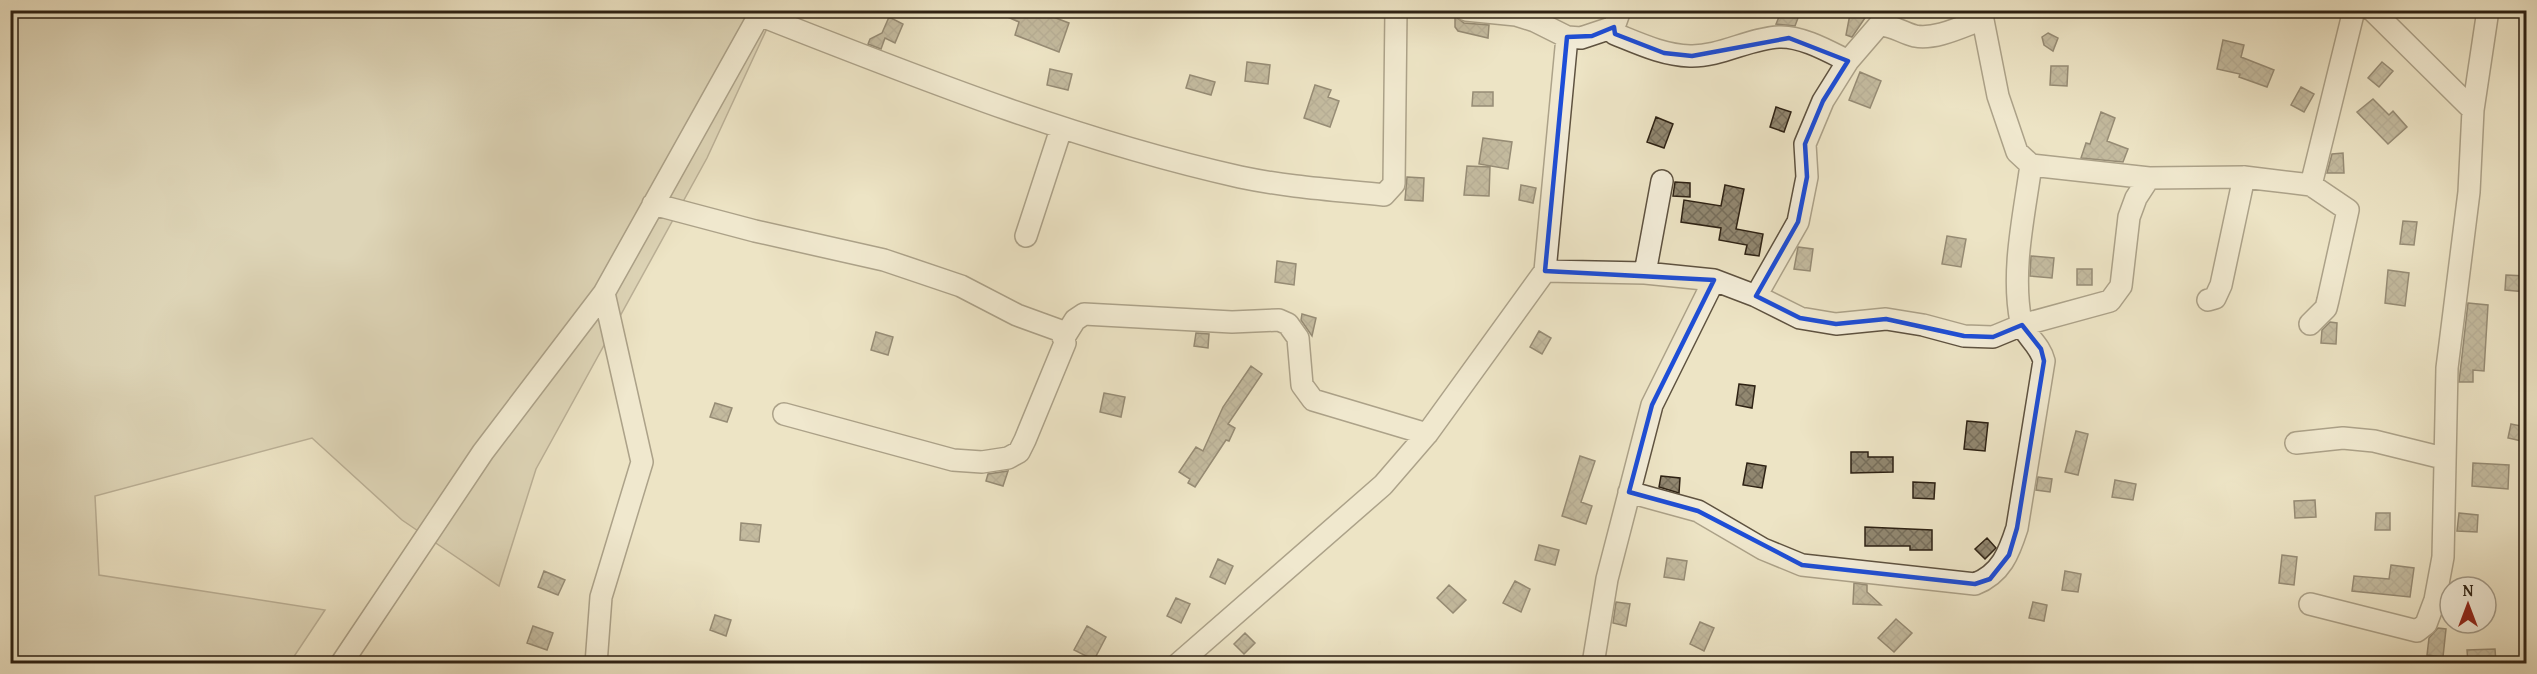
<svg xmlns="http://www.w3.org/2000/svg" width="2537" height="674" viewBox="0 0 2537 674" font-family="'Gentium Book Plus',serif">
<defs>
<pattern id="building-cross-hatch" width="8" height="8" patternUnits="userSpaceOnUse" patternTransform="scale(1.5)"><rect width="8" height="8" fill="#918770"/><path d="M0 0l8 8M0 8l8-8" fill="none" stroke="#776e5b"/></pattern>
</defs>
<rect width="100%" height="100%" fill="#ede4c5"/>
<filter id="stains"><feTurbulence type="fractalNoise" baseFrequency=".00333" numOctaves="4"/><feColorMatrix values="0 0 0 0 .2 0 0 0 0 .09 0 0 0 0 .02 0 0 0 .5 -.17"/></filter>
<radialGradient id="worn" r=".72"><stop offset=".6" stop-color="#630" stop-opacity="0"/><stop offset="1" stop-color="#630" stop-opacity=".3"/></radialGradient>
<!-- green -->
<path fill="#cdc3a7" stroke="#7e725e" stroke-width="1.5" d="M10 11H775L707 158 536 469 499 586 402 520 312 438 95 496 99 575 325 610 289 664 11 663Z"/>
<!-- building -->
<path fill="url(#building-cross-hatch)" stroke="#2e2214" stroke-width="1.5" d="M992 10H1035L1069 23 1059 52 1015 35 1019 22Z
M1781 12 1798 18 1795 26 1776 24Z
M1850 14 1865 18 1852 37 1846 35Z
M1455 16 1464 23 1489 25 1488 38 1458 31 1455 27Z
M889 17 903 24 895 43 885 38 881 49 868 44 870 39 882 33Z
M2048 33 2058 38 2053 51 2044 45 2042 37Z
M2223 40 2244 45 2241 57 2274 70 2267 87 2239 77 2240 74 2217 69Z
M1247 62 1270 65 1268 84 1245 81Z
M2382 62 2393 71 2379 87 2368 78Z
M2051 66H2068L2067 86 2050 85Z
M1050 69 1072 74 1068 90 1047 85Z
M1860 72 1881 81 1870 108 1849 100Z
M1190 75 1215 82 1211 95 1186 88Z
M1315 85 1331 90 1328 97 1339 101 1330 127 1304 118Z
M2301 87 2314 94 2304 112 2291 105Z
M1473 92H1493V106H1472Z
M2373 99 2389 115 2393 111 2407 127 2388 144 2357 112Z
M1776 107 1791 112 1784 132 1770 127Z
M2101 112 2115 118 2107 141 2128 149 2123 162 2081 158 2086 143 2090 144Z
M1656 117 1673 124 1664 148 1647 142Z
M1483 138 1512 142 1508 169 1479 164Z
M2343 153 2344 173H2327L2332 154Z
M1467 166 1490 167 1489 196 1464 195Z
M1407 177 1424 178 1423 201 1405 200Z
M1675 182 1690 183V197L1673 196Z
M1521 185 1536 188 1533 203 1519 200Z
M1725 185 1744 189 1736 229 1763 234 1759 256 1745 254 1747 245 1719 240 1721 228 1681 222 1684 200 1721 206Z
M2403 221 2417 222 2414 245 2400 244Z
M1947 236 1966 239 1961 267 1942 264Z
M1798 247 1813 249 1810 271 1794 269Z
M2031 256 2054 258 2052 278 2030 276Z
M1277 261 1296 264 1294 285 1275 282Z
M2077 269H2092V285H2077Z
M2388 270 2409 273 2405 306 2385 303Z
M2506 275 2526 276V292L2505 290Z
M2468 303 2488 305 2484 371 2473 370V382H2459Z
M1302 314 1316 318 1312 336 1301 320Z
M2330 322 2337 323 2336 344 2321 343 2322 330Z
M1539 331 1551 338 1542 354 1530 347Z
M876 332 893 337 888 355 871 350Z
M1196 333 1209 334 1208 348 1194 346Z
M1251 366 1262 374 1228 424 1235 428 1229 441 1226 440 1195 487 1188 483 1190 479 1179 472 1196 447 1203 451 1223 407Z
M1739 384 1755 386 1752 408 1736 405Z
M1104 393 1125 397 1121 417 1100 412Z
M715 403 732 408 727 422 710 417Z
M1967 421 1988 423 1985 451 1964 449Z
M2511 424 2526 427V442L2508 438Z
M2076 431 2088 434 2078 475 2065 472Z
M1851 452H1868V457H1893V472L1851 473Z
M1580 456 1595 461 1581 502 1592 506 1586 524 1562 516Z
M1747 463 1766 466 1762 488 1743 485Z
M2473 463 2509 465 2508 489 2472 486Z
M1008 471 1003 486 986 481 988 474Z
M1661 476 1680 478 1679 493 1659 487Z
M2038 477 2052 479 2050 492 2036 490Z
M2115 480 2136 484 2133 500 2112 497Z
M1913 482 1935 483 1934 499 1913 498Z
M2315 500 2316 517 2295 518 2294 501Z
M2376 513H2390V530H2375Z
M2459 513 2478 515 2477 532 2457 531Z
M741 523 761 525 759 542 740 540Z
M1865 527 1932 530V550H1910V546H1865Z
M1987 538 1996 548 1985 559 1975 549Z
M1539 545 1559 550 1555 565 1535 560Z
M2282 555 2297 557 2294 585 2279 583Z
M1667 558 1687 561 1684 580 1664 577Z
M1218 559 1233 566 1225 584 1210 577Z
M2391 565 2414 568 2410 597 2352 591 2354 576 2389 579Z
M544 571 565 580 558 595 538 587Z
M2065 571 2081 574 2078 592 2062 590Z
M1515 581 1530 589 1521 612 1503 603Z
M1854 583 1867 585V592L1881 605 1853 604Z
M1449 585 1466 600 1453 613 1437 598Z
M1176 598 1190 604 1181 623 1167 616Z
M1616 602 1630 604 1626 626 1613 623Z
M2033 602 2047 605 2044 621 2029 618Z
M715 615 731 620 726 636 710 630Z
M1896 619 1912 633 1894 652 1878 638Z
M1700 622 1714 628 1704 651 1690 644Z
M533 626 553 633 547 650 527 643Z
M1087 626 1106 637 1094 660 1074 650Z
M2438 628 2446 629 2443 657 2427 655 2429 638Z
M1245 633 1255 643 1244 654 1234 644Z
M2495 649 2496 663H2468L2467 650Z"/>
<g fill="none" stroke-linecap="round" stroke-linejoin="round">
<defs>
<path id="minor" d="M1466 10 1516 15 1535 21 1567 37 1581 38 1614 27
M1620 10 1614 27 1615 34C1640 44 1663 55 1690 56 1720 57 1750 38 1779 37 1802 36 1828 51 1848 61
M1981 10 1998 96 2017 152 2031 165 2149 178 2244 177 2311 185 2354 10
M2372 10 2473 110 2488 10
M759 15C917 77 1074 140 1240 177 1287 187 1336 190 1384 195L1394 184 1396 10
M653 204 755 231 884 260 961 286 1017 315 1061 331 1065 343 1025 440 1019 452 1008 458 982 462 953 460 784 414
M1026 236 1061 129
M1545 271 1645 273 1714 280 1652 405 1607 579 1593 664
M1645 273 1662 181
M1714 280 1756 296 1800 318 1836 324 1886 319 1923 325 1964 336 1993 337 2022 325 2110 301 2121 286 2129 217 2136 198 2149 178
M1756 296 1798 222 1807 177 1805 144 1823 101 1848 61 1879 25C1893 25 1902 33 1915 36 1936 40 1963 26 1983 19
M2208 300 2215 298 2221 285 2244 177
M2310 324 2326 308 2328 300 2348 210 2311 185
M1065 336 1075 320 1084 314 1232 322 1279 320 1288 324 1298 338 1302 385 1313 400 1427 434
M2296 443 2343 438 2374 441 2443 458
M1629 492 1698 511 1763 549 1802 565 1975 584C2001 574 2009 553 2017 528L2044 361C2040 344 2024 335 2021 322 2011 271 2024 216 2031 165
M2310 604 2417 631 2426 624 2435 600 2443 557 2447 368 2469 192 2473 110
M341 664 483 452 604 293 762 10
M596 664 601 597 642 462 604 293
M1178 664 1383 485 1427 434 1545 271 1567 37"/>
</defs>
<!-- minor casing -->
<use href="#minor" stroke="#5e5240" stroke-width="24"/>
<!-- minor -->
<use href="#minor" stroke="#f3edd9" stroke-width="21"/>
</g>
<!-- marked area -->
<path d="M0 0H2537V674H0ZM1614 27 1615 34 1664 53 1692 56 1789 38 1848 61 1823 101 1805 144 1807 177 1798 222 1756 296 1800 318 1836 324 1886 319 1964 336 1993 337 2022 325 2041 349 2044 361 2017 528 2009 555 1990 579 1975 584 1802 565 1698 511 1629 492 1652 405 1714 280 1545 271 1567 37 1592 36Z" fill="#ede4c5" fill-opacity=".55" fill-rule="evenodd"/>
<path fill="none" stroke="#1d4ed8" stroke-width="4.5" stroke-linejoin="round" d="M1614 27 1615 34 1664 53 1692 56 1789 38 1848 61 1823 101 1805 144 1807 177 1798 222 1756 296 1800 318 1836 324 1886 319 1964 336 1993 337 2022 325 2041 349 2044 361 2017 528 2009 555 1990 579 1975 584 1802 565 1698 511 1629 492 1652 405 1714 280 1545 271 1567 37 1592 36Z"/>
<!-- margin -->
<rect width="2537" height="674" fill="none" stroke="#ede4c5" stroke-width="36"/>
<rect x="12" y="12" width="2513" height="650" fill="none" stroke="#2e2214" stroke-width="3"/>
<rect x="18" y="18" width="2501" height="638" fill="none" stroke="#2e2214" stroke-width="1.5"/>
<!-- north arrow -->
<g transform="translate(2468 605)"><circle r="28" fill="#f3edd9" stroke="#a49c8a" stroke-width="1.5"/>
<path d="M0-4.5L10 22L0 15L-10 22Z" fill="#8f2418"/>
<text y="-9" font-size="16" font-weight="bold" text-anchor="middle" fill="#2e2214">N</text>
</g>
<rect width="100%" height="100%" filter="url(#stains)"/>
<rect width="100%" height="100%" fill="url(#worn)"/>
</svg>
